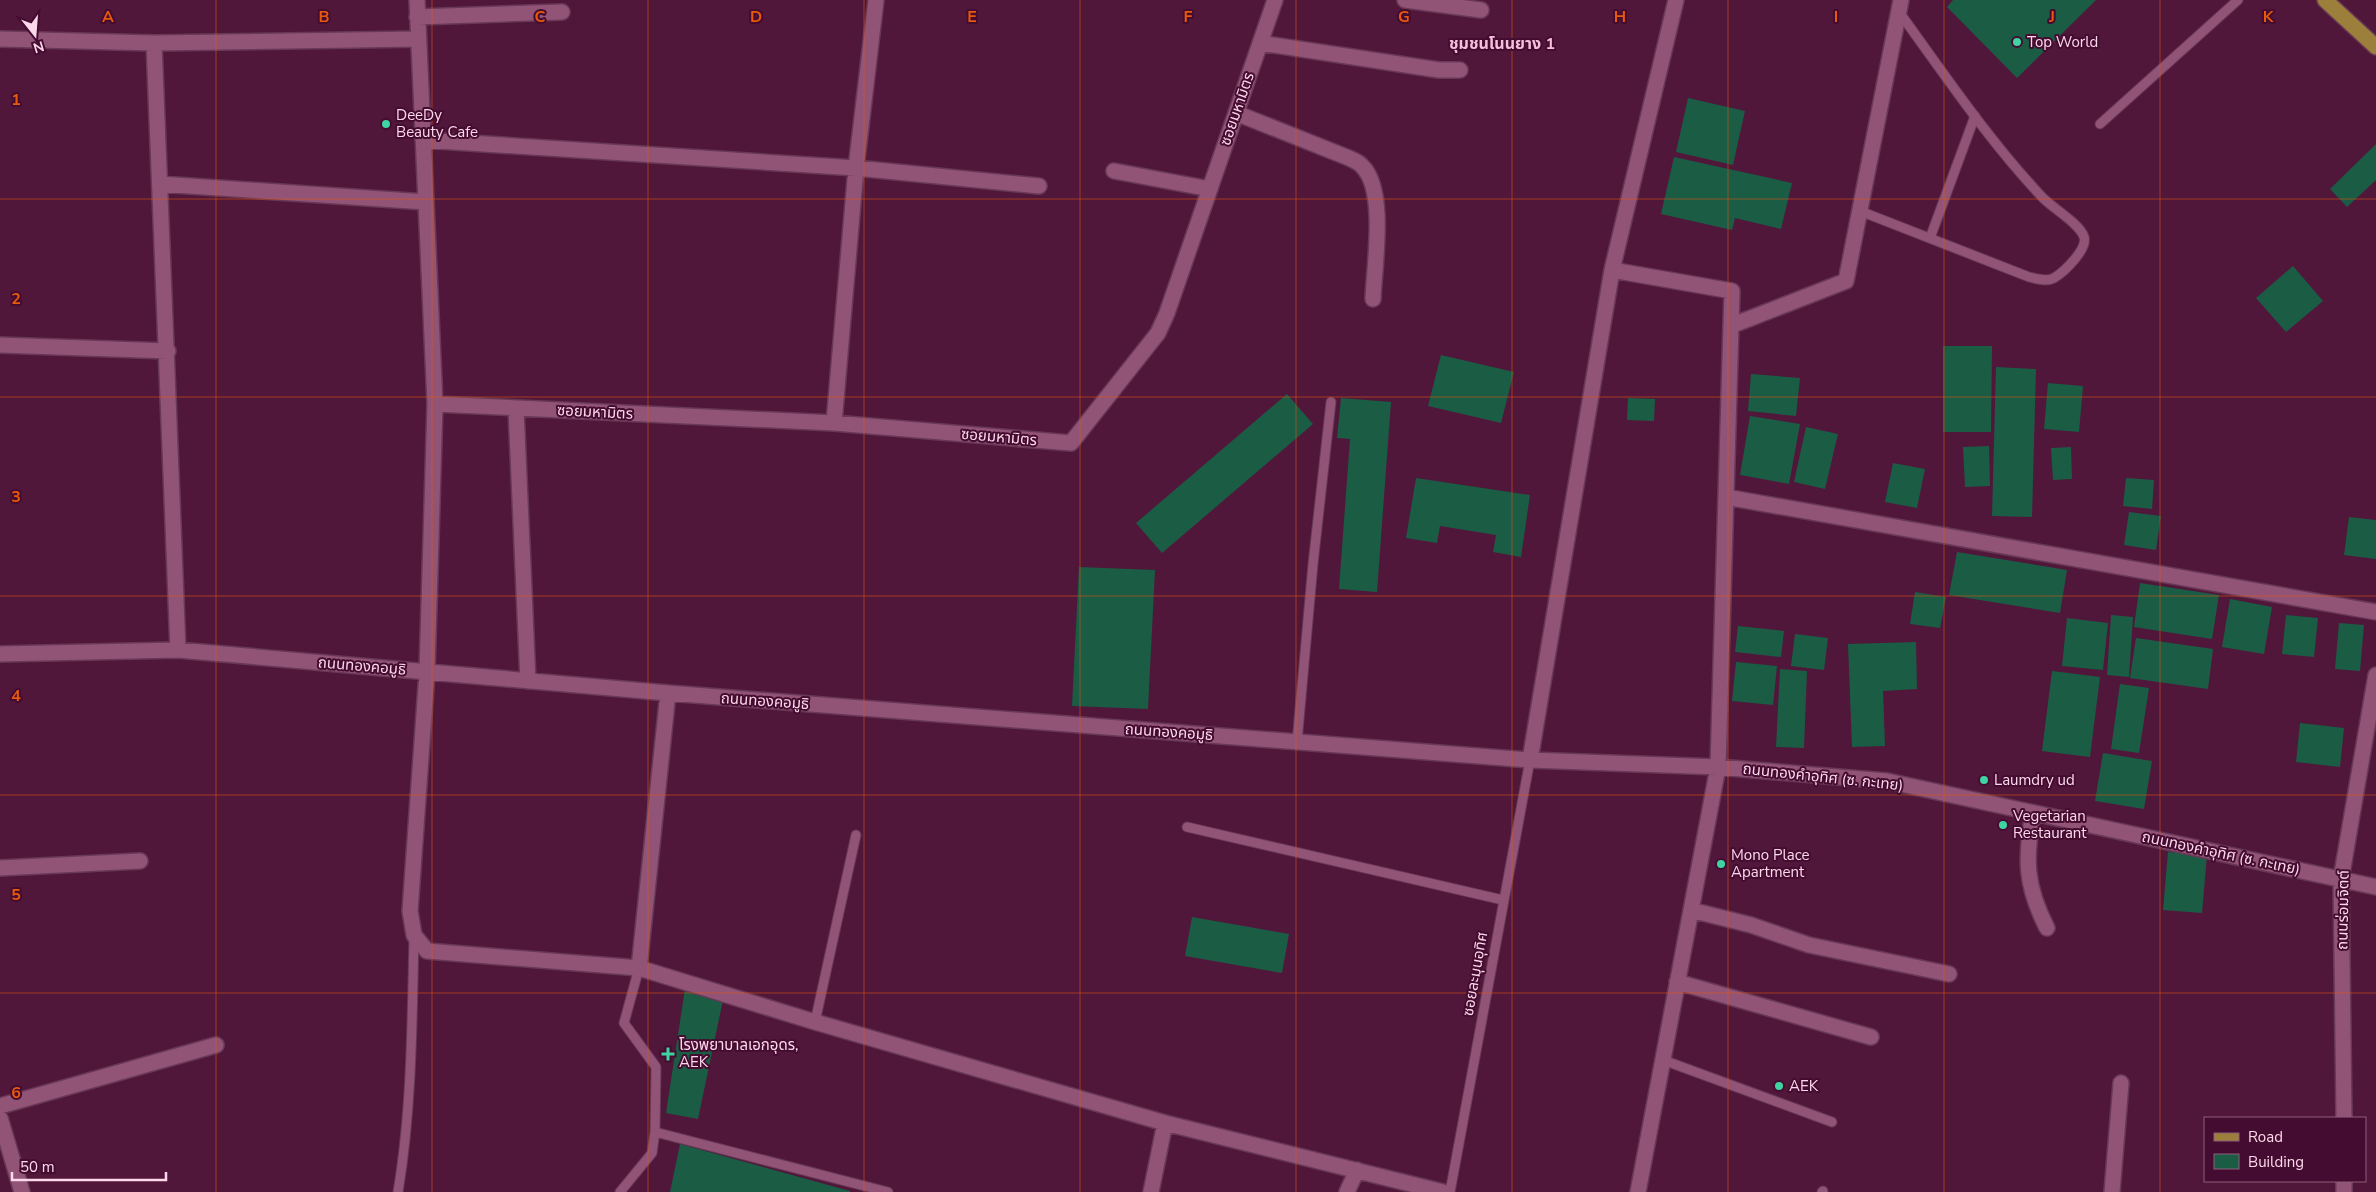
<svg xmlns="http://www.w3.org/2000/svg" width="2376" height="1192" viewBox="0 0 2376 1192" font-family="'Nunito Sans','Noto Sans Thai',sans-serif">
<rect width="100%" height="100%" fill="#50173a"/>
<!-- building -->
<path fill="#1b5c45" d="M1953 0H2096L2017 78 1947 7Z
M1688 98 1745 111 1733 165 1676 152Z
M2376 144V180L2347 207 2330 189Z
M1674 157 1792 183 1781 229 1735 218 1732 230 1661 214Z
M2293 266 2323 301 2286 332 2256 298Z
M1943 346H1992L1991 432H1943Z
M1441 355 1514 372 1501 423 1428 406Z
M1996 367 2036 369 2032 517 1992 516Z
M1751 374 1800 378 1796 416 1748 411Z
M2048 383 2083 386 2079 432 2044 429Z
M1287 394 1313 424 1162 553 1136 523Z
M1341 398 1391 402 1377 592 1339 589 1350 439 1337 438Z
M1628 398 1655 399 1654 421 1627 420Z
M1750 416 1800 424 1789 484 1740 475Z
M1806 427 1838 434 1825 489 1794 482Z
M1989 446 1990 486 1965 487 1963 447Z
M2071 447 2072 479 2053 480 2051 448Z
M1893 463 1925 469 1917 508 1885 502Z
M1416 478 1530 495 1521 557 1493 552 1496 535 1440 526 1437 543 1406 538Z
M2126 478 2154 480 2152 509 2123 506Z
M2129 512 2161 516 2156 550 2124 545Z
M2349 517 2376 520V559L2344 555Z
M1957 552 2067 570 2060 613 1949 595Z
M1079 567 1155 570 1148 709 1072 706Z
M2140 583 2219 595 2212 639 2134 627Z
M1915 592 1946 597 1940 628 1910 624Z
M2230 599 2272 607 2264 654 2222 647Z
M2111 615 2133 617 2129 677 2107 675Z
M2286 615 2318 618 2314 657 2282 654Z
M2067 618 2108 623 2103 670 2062 666Z
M2339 623 2364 625 2360 671 2335 669Z
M1738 626 1784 631 1781 657 1735 652Z
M1795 634 1828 638 1824 670 1791 666Z
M2136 638 2213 649 2208 689 2130 678Z
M1916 642 1917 689 1883 691 1885 746 1852 747 1848 644Z
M1736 662 1777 666 1773 705 1732 701Z
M1780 669 1807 671 1804 748 1776 747Z
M2052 671 2100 677 2090 757 2042 751Z
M2120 684 2149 688 2139 753 2111 749Z
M2300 723 2344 728 2340 767 2296 762Z
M2103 753 2152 761 2144 809 2095 801Z
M2168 852 2207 855 2202 913 2163 910Z
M1192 917 1289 934 1282 973 1185 956Z
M685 989 723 1000 698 1119 666 1113Z
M680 1144 850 1191V1192H670Z"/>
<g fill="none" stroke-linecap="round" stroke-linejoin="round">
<defs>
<path id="lane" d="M2100 124 2238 0
M1860 211 2029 277C2037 279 2047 282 2054 278 2064 272 2088 249 2084 237 2080 224 2054 209 2043 198 1989 141 1945 75 1899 12
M1930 238 1975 116
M1297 742 1313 564 1331 402
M1187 827 1503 900
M815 1022 856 835
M1663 1060 1832 1122
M655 1132 888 1192
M398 1192C412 1108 412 1021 414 936
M620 1192 652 1153 655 1132 656 1067 624 1023 639 968
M1450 1192 1530 760
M1822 1192 1823 1191"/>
<path id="street" d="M417 0 435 404 427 672 410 911 414 935 427 951 639 968 815 1022 1165 1123 1443 1192
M1405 0 1481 10
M417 17 562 12
M0 39 154 43 418 39
M154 43 178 650
M1260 43 1439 70H1460
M1236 113 1349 158C1353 160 1359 162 1362 166 1387 190 1374 267 1373 299
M423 140 856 168 1039 186
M1114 171 1210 189
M160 184 426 202
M1612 270 1732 291 1718 767 1638 1192
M1733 325 1846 281 1901 0
M0 345 168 351
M435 404 834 423 1071 443 1158 333 1167 313 1275 0
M516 409 528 681
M834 423 856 168 876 0
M1726 497 2376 612
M0 654 178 650 668 693 1530 760 1718 767 1887 781 2376 887
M1530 760 1612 270 1676 0
M2033 813C2025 859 2025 885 2047 928
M0 868 140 861
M1691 910 1751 925 1809 945 1949 974
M639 968 668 693
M1677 982 1871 1037
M0 1106 216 1045
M0 1118 22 1192
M2344 1118 2341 879 2376 675
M2344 1181V1192
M1151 1192 1165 1123
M1347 1192 1357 1170
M2112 1192 2121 1083"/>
<path id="primary" d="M2325 0 2376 47"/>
</defs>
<!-- lane casing -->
<use href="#lane" stroke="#683856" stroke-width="11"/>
<!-- street casing -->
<use href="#street" stroke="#683856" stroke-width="18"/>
<!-- primary casing -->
<use href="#primary" stroke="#683856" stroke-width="18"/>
<!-- lane -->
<use href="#lane" stroke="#915376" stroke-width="9"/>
<!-- street -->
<use href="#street" stroke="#915376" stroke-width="15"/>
<!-- primary -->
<use href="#primary" stroke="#9c7f3a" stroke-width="15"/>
</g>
<!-- grid -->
<path fill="none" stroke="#e8590c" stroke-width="1" stroke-opacity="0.55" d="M216 0V1192M432 0V1192M648 0V1192M864 0V1192M1080 0V1192M1296 0V1192M1512 0V1192M1728 0V1192M1944 0V1192M2160 0V1192M0 199H2376M0 397H2376M0 596H2376M0 795H2376M0 993H2376"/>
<!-- markers -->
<g fill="#3fd4a2" stroke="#440c30" stroke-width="2">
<circle cx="2017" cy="42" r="5"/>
<circle cx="386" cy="124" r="5"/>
<circle cx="1984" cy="780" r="5"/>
<circle cx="2003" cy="825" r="5"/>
<circle cx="1721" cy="864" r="5"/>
<path d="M665.5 1046.5h5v5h5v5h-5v5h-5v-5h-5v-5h5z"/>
<circle cx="1779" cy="1086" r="5"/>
</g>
<g text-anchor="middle" stroke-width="4" stroke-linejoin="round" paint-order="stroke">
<!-- poi labels -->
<g font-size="15" fill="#fdd8eb" stroke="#440c30" text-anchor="start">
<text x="2027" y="47">Top World</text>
<text x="396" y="120">DeeDy<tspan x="396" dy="17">Beauty Cafe</tspan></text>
<text x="1994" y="785">Laumdry ud</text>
<text x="2013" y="821">Vegetarian<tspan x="2013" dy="17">Restaurant</tspan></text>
<text x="1731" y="860">Mono Place<tspan x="1731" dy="17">Apartment</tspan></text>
<text x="679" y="1050">โรงพยาบาลเอกอุดร,<tspan x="679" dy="17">AEK</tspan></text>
<text x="1789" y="1091">AEK</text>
</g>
<!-- street labels -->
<g font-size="15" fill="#fdd8eb" stroke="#440c30">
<text transform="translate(1237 109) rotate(-71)" y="5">ซอยมหามิตร</text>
<text transform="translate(595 412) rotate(3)" y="5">ซอยมหามิตร</text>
<text transform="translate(999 437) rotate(5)" y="5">ซอยมหามิตร</text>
<text transform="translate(362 666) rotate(5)" y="5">ถนนทองคอมูธิ</text>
<text transform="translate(765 701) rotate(4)" y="5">ถนนทองคอมูธิ</text>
<text transform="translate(1169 732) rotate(4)" y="5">ถนนทองคอมูธิ</text>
<text transform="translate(1823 777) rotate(6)" y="5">ถนนทองคำอุทิศ (ซ. กะเทย)</text>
<text transform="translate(2221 853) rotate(12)" y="5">ถนนทองคำอุทิศ (ซ. กะเทย)</text>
<text transform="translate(2343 910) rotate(-89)" y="5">ถนนร่อมจิตต์</text>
<text transform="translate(1475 974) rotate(-80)" y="5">ซอยละมุนอุทิศ</text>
</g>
<!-- neighbourhood labels -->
<g font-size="16" font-weight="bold" fill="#f8bfdd" stroke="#440c30">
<text x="1502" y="49">ชุมชนโนนยาง 1</text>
</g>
</g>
<g font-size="16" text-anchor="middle" font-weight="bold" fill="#e8590c" stroke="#440c30" stroke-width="4" stroke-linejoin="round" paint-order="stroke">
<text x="108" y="22">A</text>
<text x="324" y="22">B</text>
<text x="540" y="22">C</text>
<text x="756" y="22">D</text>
<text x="972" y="22">E</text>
<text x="1188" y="22">F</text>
<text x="1404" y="22">G</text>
<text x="1620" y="22">H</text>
<text x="1836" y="22">I</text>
<text x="2052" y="22">J</text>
<text x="2268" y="22">K</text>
<text x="16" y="105">1</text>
<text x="16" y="304">2</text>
<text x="16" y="502">3</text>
<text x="16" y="701">4</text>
<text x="16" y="900">5</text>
<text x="16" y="1098">6</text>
</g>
<!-- legend -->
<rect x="2204" y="1117" width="162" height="65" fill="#440c30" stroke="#8e5e7b"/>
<rect x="2214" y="1133" width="25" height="8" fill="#9c7f3a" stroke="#8e5e7b"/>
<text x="2248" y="1142" font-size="15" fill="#fdd8eb">Road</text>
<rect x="2214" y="1154" width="25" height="15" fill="#1b5c45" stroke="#8e5e7b"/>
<text x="2248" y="1167" font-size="15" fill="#fdd8eb">Building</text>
<!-- north arrow -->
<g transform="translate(35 35) rotate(163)" stroke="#440c30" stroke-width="4" paint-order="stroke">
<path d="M0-4L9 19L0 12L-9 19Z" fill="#fdd8eb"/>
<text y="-8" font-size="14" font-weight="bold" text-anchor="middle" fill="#fdd8eb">N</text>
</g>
<!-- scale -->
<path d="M12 1172v8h154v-8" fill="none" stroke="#fdd8eb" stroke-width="2.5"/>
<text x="20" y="1172" font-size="15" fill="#fdd8eb" stroke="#440c30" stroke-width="4" paint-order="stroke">50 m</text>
</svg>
